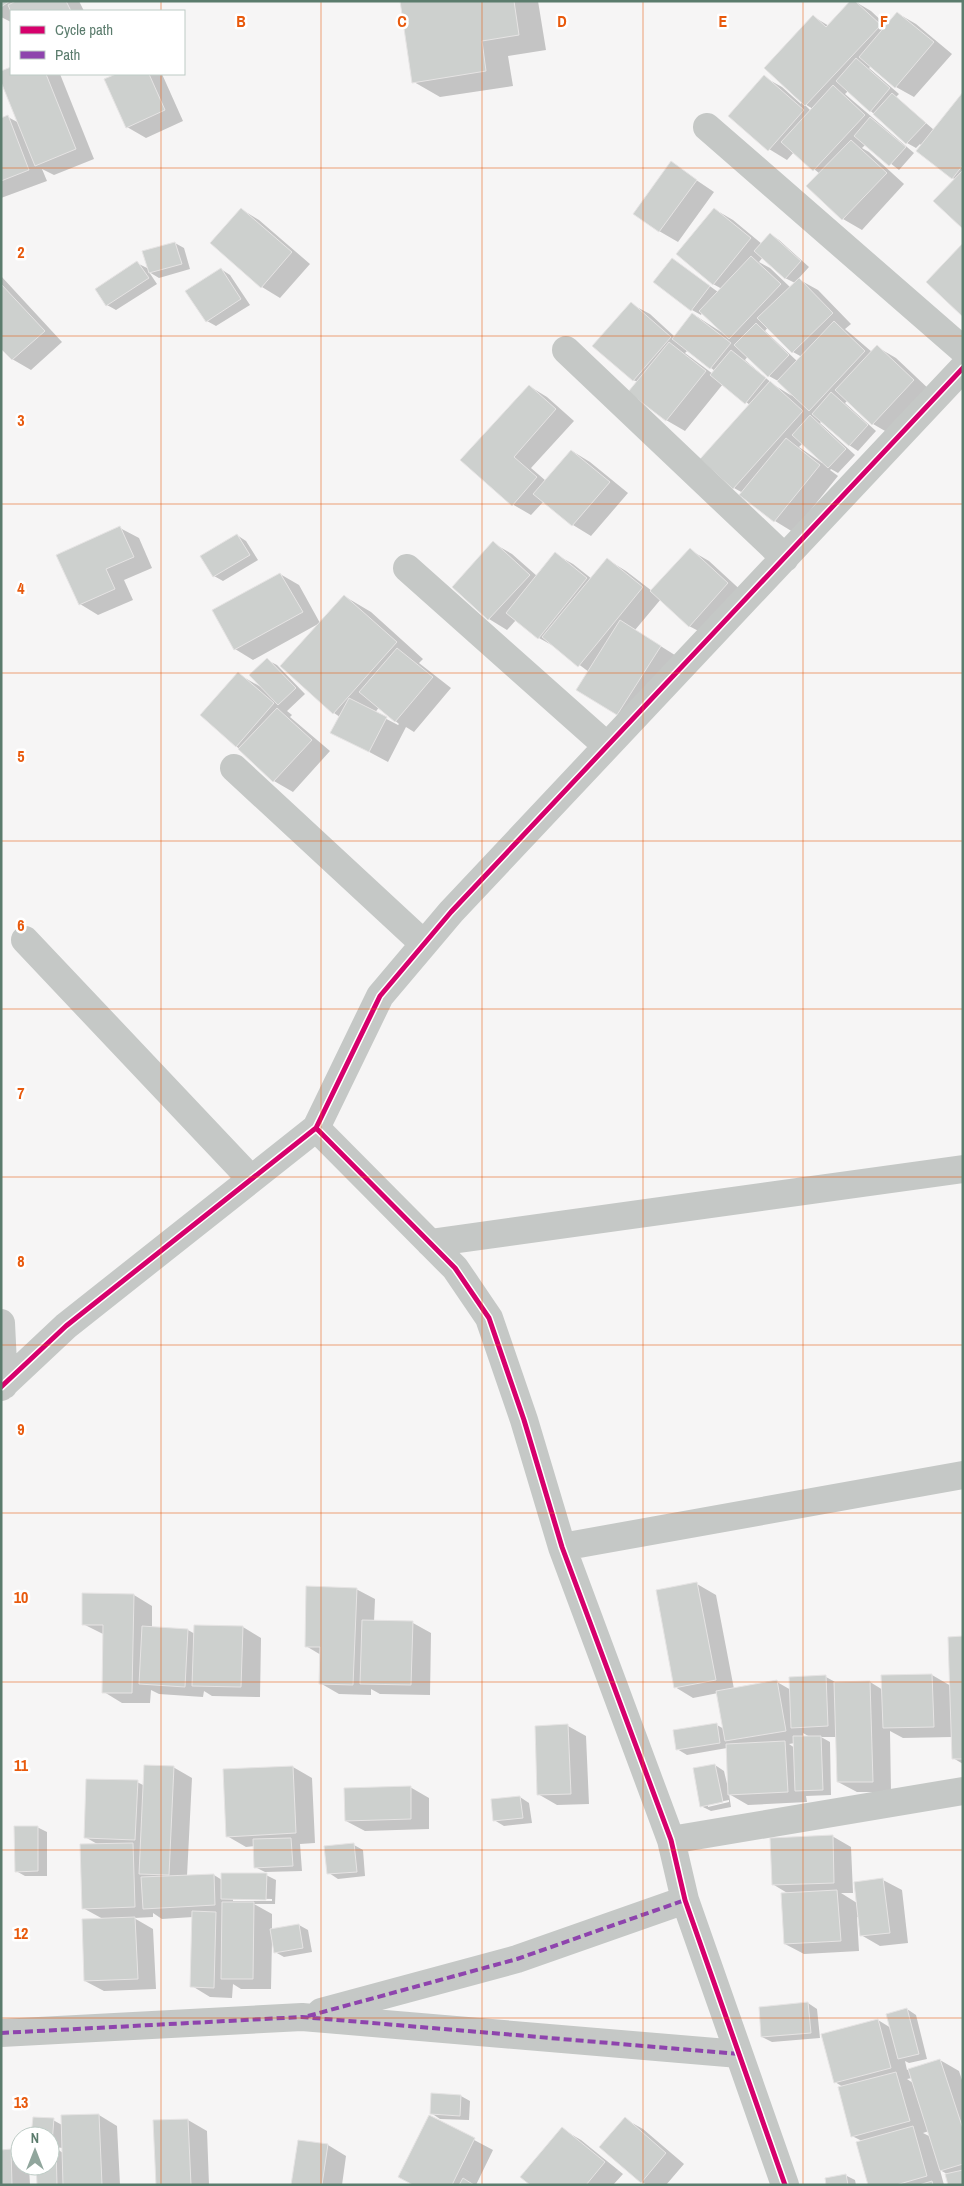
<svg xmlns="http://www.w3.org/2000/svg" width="964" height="2186" viewBox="0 0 964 2186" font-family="'Archivo Narrow',sans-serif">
<rect width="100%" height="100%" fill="#f6f5f5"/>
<!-- shadow -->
<path fill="#0003" fill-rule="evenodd" d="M1 1H79L84 11H11V22L1 17Z
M402 1H538L546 50 508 56 513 86 440 97 414 82Z
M854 1 871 11 887 26 897 13 916 24 952 54 914 97 896 87 871 66 869 68 899 94 896 97 934 130 963 94V227L955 180 920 144 916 148 907 143 848 91 845 94 914 153 899 170 866 144 862 148 869 152 904 184 862 230 843 219 808 186 820 174 794 152 787 160 769 149 764 77 782 87 801 104 814 17 829 26ZM803 103 813 109 811 111Z
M11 68V74H60L94 159 54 175 42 169 47 181 1 198V119L8 117 19 123 1 72Z
M119 74H162L183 121 146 138 127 127 106 80Z
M671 163 714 192 678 242 659 231Z
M241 209 259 220 310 264 280 298 262 287 211 243Z
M714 209 733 220 762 244 770 234 779 240 809 267 798 279 818 290 851 324 845 329 872 352 877 347 896 358 932 392 892 435 873 424 848 400 845 403 876 431 858 451 849 445 822 421 820 423 855 455 838 473 831 469 830 470 838 476 793 532 775 521 741 495 743 493 734 488 750 405 723 384 685 431 666 420 638 382 633 380 631 304 650 314 675 337 693 314 721 332 722 331 702 313 701 315 692 310 681 265 718 292 722 289 713 284ZM763 257 785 278 795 283 791 288 770 268 759 262ZM768 327 793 352 802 357 797 361 765 331ZM688 350 711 368 715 371 713 374 685 353ZM748 356 769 376 778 381 792 396 774 385 745 360ZM803 443 823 462 822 463 799 447Z
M175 243 184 248 190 269 159 278 149 272 157 284 116 310 107 305 137 263 149 269Z
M221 269 230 275 250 305 216 326 207 321Z
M1 276 62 342 31 370 12 359 1 347Z
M529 386 547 397 574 421 531 468 546 481 572 451 590 462 628 493 591 536 573 525 544 501 531 515 512 504 462 460Z
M120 528 139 538 152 568 124 580 133 600 98 615 80 604Z
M237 535 246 541 258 560 223 581 214 576Z
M493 543 512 554 537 576 555 554 573 564 592 579 608 560 626 571 652 591 690 550 709 561 746 595 708 636 689 626 661 599 635 630 678 657 636 724 617 714 589 672 557 648 539 638 516 620 507 630 489 619Z
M280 574 299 585 320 623 344 596 371 612 423 659 419 663 451 688 414 732 406 727 388 762 332 732 340 717 334 713 318 624 253 660 235 649ZM379 707 399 724 398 725 375 713Z
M267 660 277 665 305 694 287 711 292 715 290 717 330 751 293 792 274 781 236 746 238 674 261 687Z
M697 1584 716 1595 734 1689 777 1682 791 1690 826 1677 837 1683 870 1682 883 1690 882 1677 932 1675 951 1686 963 1637V1764L953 1758 952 1737 903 1738 890 1731 891 1792H857L838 1782 837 1737H821L830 1742 831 1795 806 1796 807 1802 748 1805 729 1794 731 1807 711 1811 701 1806 715 1765 724 1771 728 1788H729L727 1748 687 1755 677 1749 717 1725 724 1729 718 1693 693 1698 675 1687ZM803 1733 810 1737H803ZM795 1743V1748L789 1744ZM729 1800V1802L708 1807V1804Z
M356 1589 375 1599 374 1622 413 1623 431 1633 430 1695 380 1694 371 1689V1695L339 1694 320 1683 321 1655 306 1646Z
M134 1595 152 1606V1628L188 1630 195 1634 243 1627 261 1638 260 1697 212 1696 204 1691 203 1697 159 1694 151 1690 150 1703H122L104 1692 105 1635 83 1624Z
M568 1726 586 1736 589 1804 557 1805 538 1794Z
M173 1767 192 1778 187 1876 214 1875 222 1880 266 1875 276 1880 275 1904H254L272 1914V1930L299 1925 308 1930 312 1952 284 1957 275 1952 272 1940 271 1989H241L233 1984 232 1998 210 1997 192 1986 193 1917 162 1919 153 1913V1917L134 1918 153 1929 156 1989 104 1991 85 1981 103 1919 83 1908 99 1845 85 1837 137 1782 145 1786ZM233 1898 272 1899V1901H233Z
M293 1767 312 1778 315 1843 300 1844 302 1871 265 1872 255 1867V1846L246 1847 227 1836Z
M410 1787 429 1798V1829L365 1831 346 1821Z
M520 1797 529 1803 532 1823 504 1826 494 1820Z
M37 1827 47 1832V1876H25L16 1871Z
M832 1836 851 1847 853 1893H841L857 1903 883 1880 902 1890 908 1943 880 1946 861 1935 859 1917H857L859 1951 804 1954 785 1944 789 1894 774 1885Z
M354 1845 363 1850 365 1876 338 1879 329 1873Z
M808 2003 817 2009 820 2038 772 2042 762 2037Z
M907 2009 916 2015 927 2059 909 2063 905 2061 907 2070 940 2060 959 2071 963 2083V2185H949L947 2174 940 2170 944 2185H869L862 2141 852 2136 843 2087 835 2082 878 2020 891 2028ZM912 2078 913 2083 907 2079ZM929 2131 931 2137 923 2133Z
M432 2094 461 2096 470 2101 469 2120 440 2119 431 2113Z
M99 2115 117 2126 120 2185H38V2166H50V2136H32L53 2120 62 2125ZM54 2147 63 2148V2153Z
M429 2116 493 2150 476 2185H414Z
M625 2119 643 2129 684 2164 666 2185H647L642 2182Z
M188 2120 207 2131 209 2185H157L154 2122Z
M562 2129 581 2140 623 2174 613 2185H532Z
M328 2145 346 2156 342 2185H292Z
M11 2150 20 2156V2166H29L30 2185H1Z
M845 2175 855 2180 856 2185H828Z"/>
<!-- building -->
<path fill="#cdd0ce" stroke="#e6e4e4" d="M1 1H10L1 7Z
M16 1H66L71 11 11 12 8 5Z
M400 1H514L519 35 482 41 486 71 412 83Z
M850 1H855L881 25 805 106 764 68 813 15 826 27Z
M897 12 934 42 895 88 859 57Z
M856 58 890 88 870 112 836 81Z
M11 67V74H46L76 149 35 166 1 82V71Z
M116 74H149L165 110 126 128 104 79Z
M764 75 804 110 768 151 728 116Z
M833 85 865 115 813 171 781 142Z
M963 92V165L952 179 916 151Z
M892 93 926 123 906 144 873 114Z
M8 115 29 170 1 181V118Z
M870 117 906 147 889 166 854 136Z
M851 140 887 173 842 220 806 186Z
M671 161 697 180 659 232 633 214Z
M963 170V229L933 201Z
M241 208 292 252 261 288 210 243Z
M714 208 751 238 713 285 676 254Z
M770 233 801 261 785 279 754 251Z
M175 242 182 264 149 273 142 251Z
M963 243V315L962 316 926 282Z
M751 256 781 284 729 339 699 311Z
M672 258 710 286 691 311 653 282Z
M137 261 149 278 106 306 95 289Z
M221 268 241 299 206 322 185 291Z
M799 278 833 313 792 353 757 318Z
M1 284 45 331 12 360 1 349Z
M631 302 671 337 633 381 592 346Z
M692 313 731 343 710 369 672 339Z
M834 321 865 351 809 411 777 381Z
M756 323 789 355 768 377 734 345Z
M669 342 706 371 666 421 628 392Z
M877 345 914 380 872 425 835 390Z
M731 350 766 378 745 404 710 375Z
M770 381 803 411 733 489 700 459Z
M529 385 556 409 514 457 537 477 512 506 460 460Z
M831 392 868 425 849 446 812 414Z
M810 415 846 449 828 468 792 435Z
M786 438 820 465 774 522 739 495Z
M571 450 610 482 572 526 533 494Z
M120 526 134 557 106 569 115 589 79 605 56 555Z
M237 534 250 555 213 577 200 556Z
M493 541 530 575 488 620 452 587Z
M690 548 728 583 689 627 650 591Z
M555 552 587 578 538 639 506 613Z
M607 558 643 587 578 667 542 637Z
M280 573 303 612 234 650 212 610Z
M344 595 397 642 333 714 280 666Z
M620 620 661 646 617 715 576 690Z
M397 648 433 677 395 722 359 692Z
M267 658 296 688 278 705 249 675Z
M238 672 274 703 236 747 200 715Z
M349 698 387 717 369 752 330 733Z
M277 708 312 740 273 782 238 749Z
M697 1582 716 1680 674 1688 656 1590Z
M306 1586 357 1588 353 1685 319 1684 320 1647H305Z
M82 1593 134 1594 132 1693H102L103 1625H82Z
M362 1620 413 1621 411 1685 360 1684Z
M194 1625 243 1626 241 1687 192 1686Z
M142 1626 188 1629 185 1687 139 1684Z
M963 1636V1759H952L948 1637Z
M932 1674 934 1727 883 1728 881 1675Z
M826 1675 828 1726 791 1728 789 1677Z
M777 1680 786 1731 725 1741 716 1691Z
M870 1681 873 1782H837L834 1682Z
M717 1723 720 1743 676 1750 673 1730Z
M568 1724 571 1794 537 1795 535 1726Z
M793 1736H821L823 1790 795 1791Z
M785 1741 788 1792 728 1795 726 1744Z
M715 1764 723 1802 700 1807 693 1768Z
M144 1765 174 1766 169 1875 139 1874Z
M293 1766 296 1833 226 1837 223 1769Z
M86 1779 138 1780 135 1840 84 1838Z
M411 1786V1819L345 1821 344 1788Z
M520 1796 523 1818 493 1821 491 1799Z
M14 1826H38V1871L15 1872Z
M833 1835 834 1883 772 1885 770 1838Z
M291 1838 293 1866 254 1868 253 1839Z
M133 1843 135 1907 82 1909 80 1844Z
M354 1843 357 1872 327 1874 324 1846Z
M221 1873H267L266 1900 221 1899Z
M214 1874 215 1905 143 1909 141 1877Z
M883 1878 890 1933 860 1936 854 1882Z
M837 1890 841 1941 784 1944 781 1893Z
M222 1902H254L253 1979H221Z
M192 1911 216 1912 214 1988 190 1987Z
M135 1917 138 1979 84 1981 82 1919Z
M299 1924 303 1948 274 1953 270 1929Z
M808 2002 811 2033 761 2037 759 2007Z
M907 2008 919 2054 898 2059 886 2014Z
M878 2019 891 2068 834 2083 821 2034Z
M940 2059 963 2129V2164L940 2171 908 2069Z
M896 2072 910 2121 851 2137 838 2087Z
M431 2093 461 2095 460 2116 430 2114Z
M99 2114 102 2185H63L61 2115Z
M429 2115 475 2138 452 2185H413L398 2177Z
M33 2117 54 2118 52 2144 50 2143V2136H31Z
M625 2117 666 2153 641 2183 599 2147Z
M188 2119 191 2185H156L153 2120Z
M913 2126 927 2176 896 2185H868L856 2142Z
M562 2127 605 2162 586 2185H530L520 2177Z
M298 2140 328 2144 322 2185H291Z
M56 2147 57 2185H37L36 2166H50V2148Z
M11 2149 12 2185H1V2150Z
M963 2170V2185H948L945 2174Z
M846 2174 848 2185H826L825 2178Z
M463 2178 474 2185H459Z
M932 2181 933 2185H919Z"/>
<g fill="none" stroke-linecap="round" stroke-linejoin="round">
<!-- minor -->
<path stroke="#c5c8c6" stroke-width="28" d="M707 127 963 350
M566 350 785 558
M407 568 607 746
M234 768 424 944
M25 940 251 1179
M316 1128 455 1268 489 1318 524 1420 562 1547 671 1840 685 1900 785 2185
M430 1243 963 1169
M1 1323 4 1385
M1 1387 66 1326 316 1128 380 996 451 912 963 368
M562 1547 963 1475
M671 1840 963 1791
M321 2012 517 1959 685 1900
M1 2033 302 2017 739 2054"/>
<!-- quiet -->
<path stroke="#8e44ad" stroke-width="4" stroke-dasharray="8 4" stroke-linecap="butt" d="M308 2016 517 1959 685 1900
M1 2033 302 2017 739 2054"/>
<defs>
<path id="cycleway" d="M316 1128 455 1268 489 1318 524 1420 562 1547 671 1840 685 1900 785 2185
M1 1387 66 1326 316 1128 380 996 451 912 963 368"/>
</defs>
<!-- cycleway casing -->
<use href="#cycleway" stroke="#fff" stroke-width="8"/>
<!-- cycleway -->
<use href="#cycleway" stroke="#d6006c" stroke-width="5"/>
</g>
<!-- grid -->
<path fill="none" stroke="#e8590c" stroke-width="1" stroke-opacity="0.55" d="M161 1V11M321 1V2185M482 1V2185M643 1V2185M803 1V2185M161 74V2185M1 168H963M1 336H963M1 504H963M1 673H963M1 841H963M1 1009H963M1 1177H963M1 1345H963M1 1513H963M1 1682H963M1 1850H963M1 2018H963"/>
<g font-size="16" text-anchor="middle" font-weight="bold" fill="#e8590c" stroke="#fff" stroke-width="5" stroke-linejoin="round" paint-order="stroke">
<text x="241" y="27">B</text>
<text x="402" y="27">C</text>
<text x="562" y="27">D</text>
<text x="723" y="27">E</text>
<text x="884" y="27">F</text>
<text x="21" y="258">2</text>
<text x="21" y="426">3</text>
<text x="21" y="594">4</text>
<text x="21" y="762">5</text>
<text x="21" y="931">6</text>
<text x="21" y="1099">7</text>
<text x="21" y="1267">8</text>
<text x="21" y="1435">9</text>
<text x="21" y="1603">10</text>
<text x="21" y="1771">11</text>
<text x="21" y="1939">12</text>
<text x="21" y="2108">13</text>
</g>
<!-- border -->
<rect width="964" height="2186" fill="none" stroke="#5b7c6d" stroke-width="5"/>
<!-- legend -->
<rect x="10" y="10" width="175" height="65" fill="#ffffff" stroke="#bdcbc5"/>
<rect x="20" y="26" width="25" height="8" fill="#d6006c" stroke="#bdcbc5"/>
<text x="55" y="35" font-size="15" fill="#5b7c6d">Cycle path</text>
<rect x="20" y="51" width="25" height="8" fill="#8e44ad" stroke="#bdcbc5"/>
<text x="55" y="60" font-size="15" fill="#5b7c6d">Path</text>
<!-- north arrow -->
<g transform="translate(35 2151)"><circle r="24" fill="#ffffff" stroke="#bdcbc5"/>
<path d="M0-4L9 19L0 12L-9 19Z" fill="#91a69d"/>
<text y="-8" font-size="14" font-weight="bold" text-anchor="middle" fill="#5b7c6d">N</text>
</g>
</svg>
